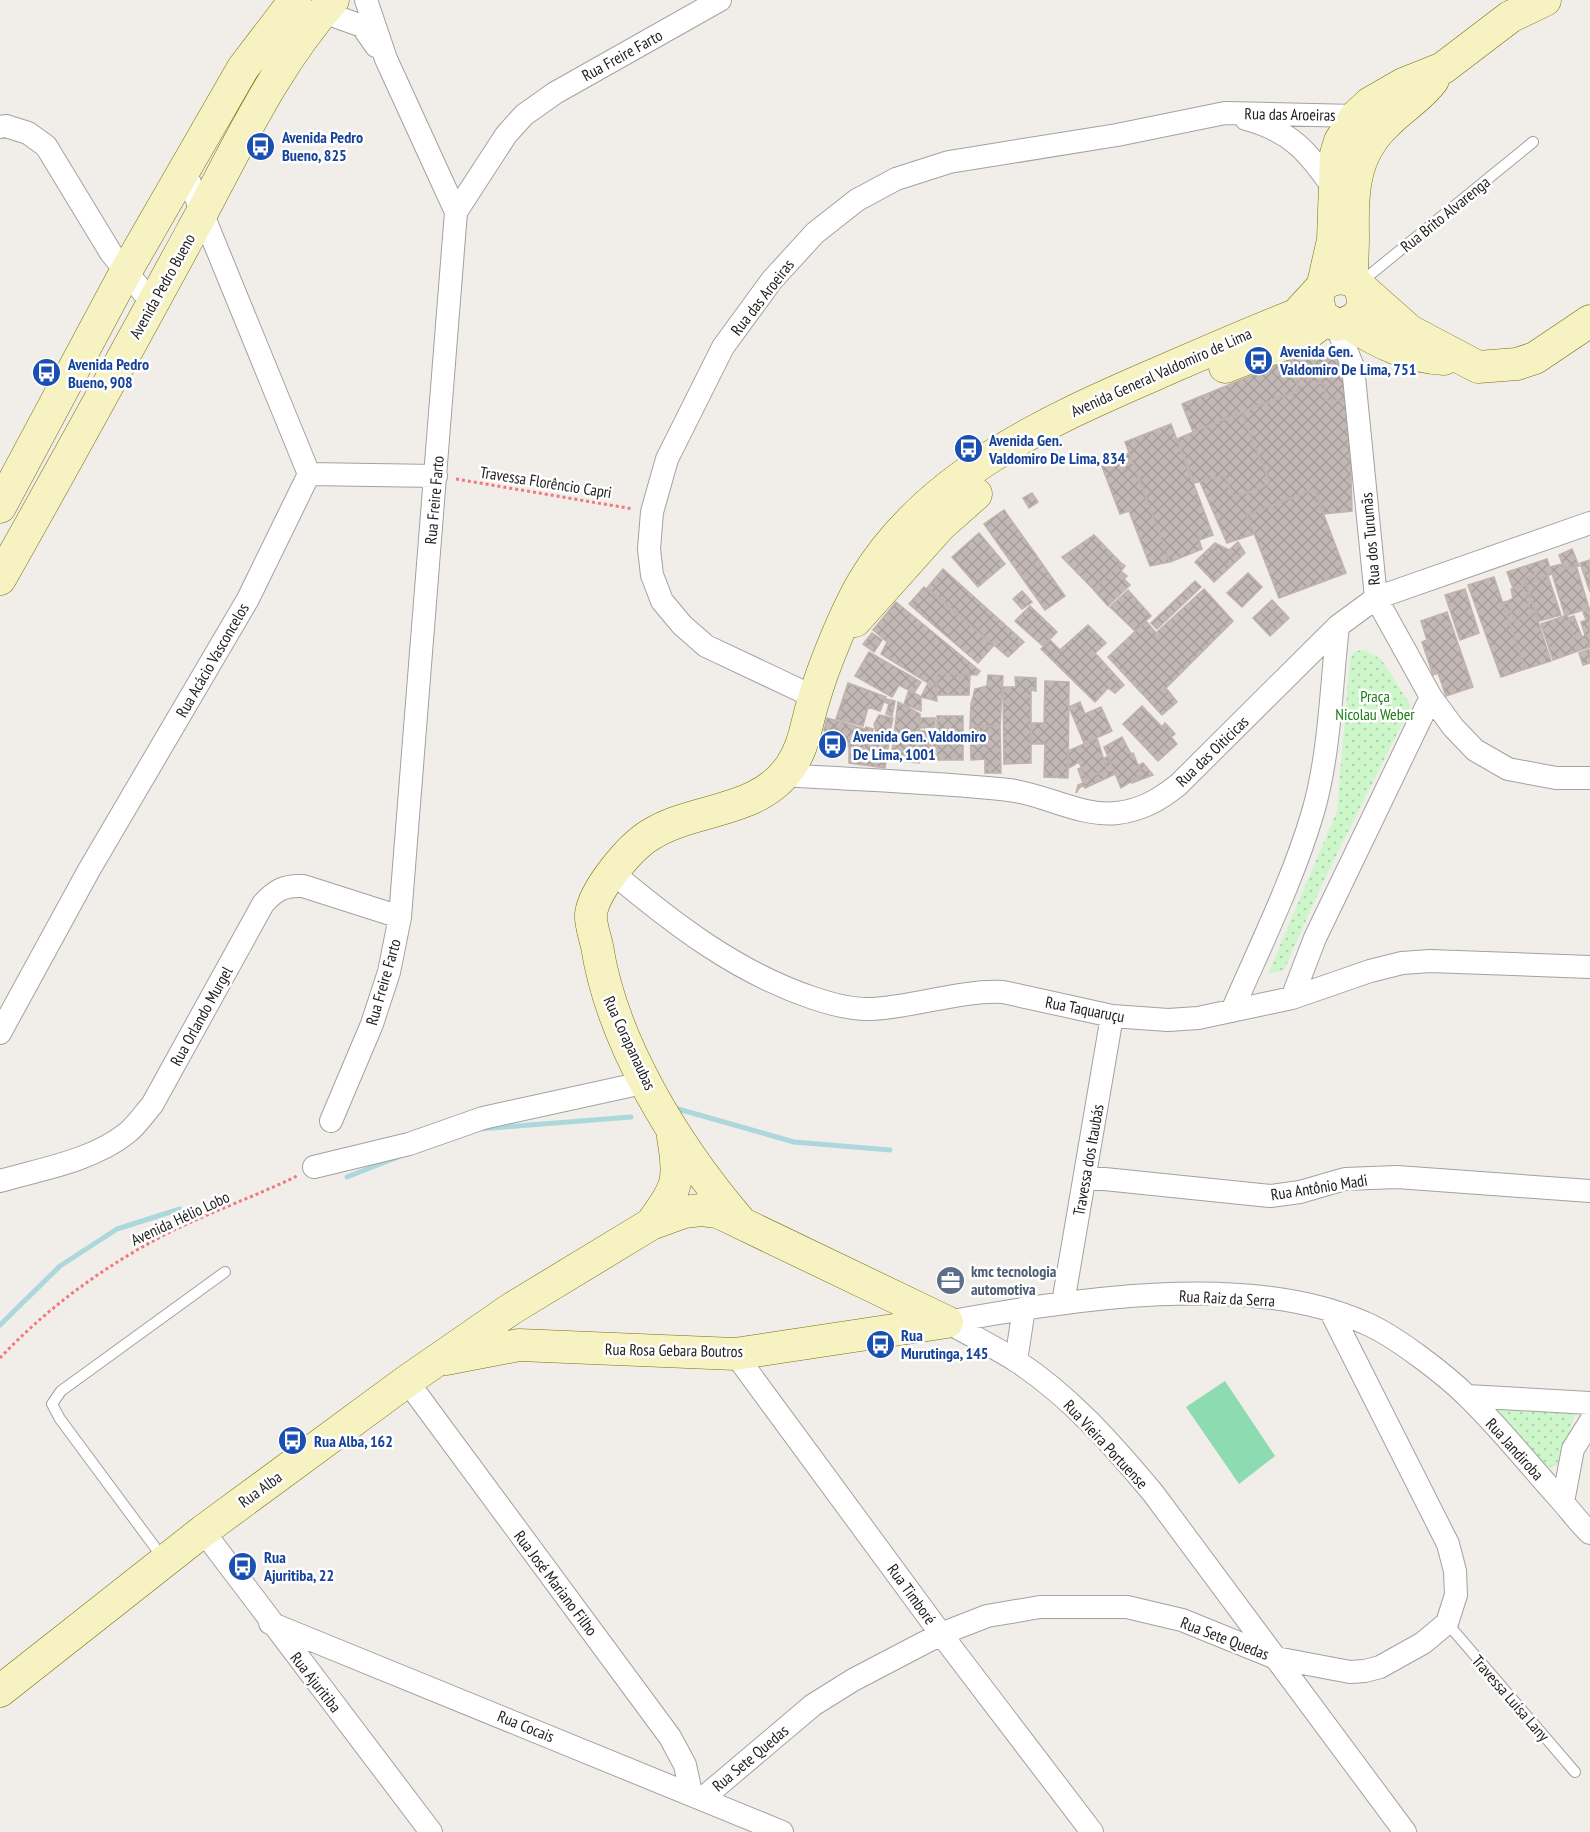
<svg xmlns="http://www.w3.org/2000/svg" width="1590" height="1832" viewBox="0 0 1590 1832" font-family="'PT Sans Narrow',sans-serif">
<defs>
<pattern id="park-dots" width="8" height="8" patternUnits="userSpaceOnUse" patternTransform="scale(1.5)"><rect width="8" height="8" fill="#cdf7ca"/><path d="M2 2h.1M6 6h.1" fill="none" stroke="#b0d3ad" stroke-width="1.8" stroke-linecap="round"/></pattern>
<pattern id="building-cross-hatch" width="8" height="8" patternUnits="userSpaceOnUse" patternTransform="scale(1.5)"><rect width="8" height="8" fill="#c2b8b5"/><path d="M0 0l8 8M0 8l8-8" fill="none" stroke="#a69e9b"/></pattern>
</defs>
<rect width="100%" height="100%" fill="#f1ede9"/>
<!-- park -->
<path fill="url(#park-dots)" d="M1365 650 1381 659 1411 706 1324 880 1284 970 1268 974 1337 811 1350 659 1355 651Z
M1494 1408 1576 1412 1558 1465 1546 1468 1492 1410Z"/>
<!-- pitch -->
<path fill="#8cdbb1" d="M1225 1381 1275 1456 1239 1484 1186 1407Z"/>
<g fill="none" stroke-linecap="round" stroke-linejoin="round">
<!-- stream -->
<path stroke="#acd8dc" stroke-width="5" d="M678 1109 794 1142 890 1150
M480 1129 631 1117
M347 1177 398 1157
M0 1325 60 1266 117 1229 180 1209"/>
</g>
<!-- building -->
<path fill="url(#building-cross-hatch)" stroke="#c2b2ac" stroke-width="1.5" d="M1330 349 1340 360 1349 401 1325 400V385L1305 378 1296 382 1299 390 1193 432 1182 404 1302 355Z
M1305 378 1325 385V400L1349 401 1352 511 1324 514 1314 489 1247 515 1254 534 1227 543 1200 482 1224 475 1234 498 1270 483 1241 412 1299 390 1296 382Z
M1241 412 1270 483 1234 498 1224 475 1194 483 1177 439Z
M1171 424 1213 535 1199 540 1202 549 1170 562 1125 442Z
M1129 453 1170 562 1150 566 1129 511 1120 514 1101 464Z
M1314 489 1346 573 1279 598 1247 515Z
M1032 493 1038 502 1029 508 1023 498Z
M1004 510 1065 596 1045 610 984 524Z
M979 533 1005 564 978 587 952 557Z
M1094 535 1121 563 1093 589 1062 557Z
M1238 542 1245 553 1214 582 1195 562 1215 543 1229 550Z
M1572 549 1579 566 1564 569 1559 555Z
M1547 559 1552 574 1537 579 1535 574 1524 578 1526 584 1513 588 1507 572Z
M1590 560V592L1580 563Z
M1121 563 1125 566 1121 571 1127 576 1124 579 1130 585 1108 606 1093 589Z
M1562 564 1564 569 1576 565 1589 608 1565 616 1550 567Z
M943 569 1024 642 1008 657 927 588Z
M1248 573 1262 587 1242 607 1227 593Z
M1535 574 1537 579 1548 576 1561 615 1539 621 1524 578Z
M1494 577 1525 669 1501 677 1468 585Z
M1195 581 1201 587 1157 629 1151 623Z
M1526 584 1551 661 1525 669 1503 602 1508 601 1514 621 1532 615 1522 586Z
M1522 586 1532 615 1514 621 1508 601 1513 598 1511 589Z
M924 587 994 645 978 663 909 604Z
M1204 589 1233 621 1166 688 1177 702 1162 715 1108 657 1146 621 1156 633Z
M1465 589 1479 633 1460 640 1445 595Z
M1128 590 1151 616 1135 631 1110 607Z
M1022 591 1032 602 1022 609 1013 599Z
M1272 600 1289 618 1270 636 1253 618Z
M896 602 980 671 977 675 937 673 936 688 881 654 887 642 873 630Z
M1030 606 1057 632 1043 646 1015 621Z
M1590 609V647L1578 651 1568 618 1574 616 1582 637 1585 635 1581 622 1586 620 1583 612Z
M1447 612 1473 687 1446 696 1438 673 1433 675 1422 642 1427 640 1421 621Z
M1567 615 1578 651 1553 660 1541 624Z
M1088 625 1106 643 1095 653 1124 685 1115 693 1108 688 1095 702 1041 649 1050 640 1060 650Z
M872 633 882 640 874 652 863 644Z
M1590 649V663L1583 665 1579 653Z
M869 652 921 682 914 693 899 685 892 697 855 676Z
M937 673 970 675 969 695H936Z
M988 675 1003 676 1000 726 970 727 971 704 975 689 987 686Z
M1015 677 1036 678V691L1031 690V763L1004 764 1003 687H1016Z
M1045 681 1069 682 1068 778 1044 777 1045 744H1032L1031 723H1044Z
M848 683 886 697 880 711 868 707 863 726 836 719Z
M928 683 936 688 937 701 921 697Z
M909 690 921 697V711L904 704Z
M886 699 895 701 892 716 886 714 889 704 885 702Z
M898 702 920 714 919 763 891 760Z
M1080 702 1085 714 1101 707 1112 731 1084 743 1069 707Z
M1142 706 1162 727 1165 723 1175 734 1171 737 1177 744 1158 761 1123 724Z
M879 715 893 718 889 736 876 733 874 724Z
M937 716H963V760H937Z
M827 718 865 729 866 727 873 729 871 738 889 741 885 768 849 763V746L828 741 824 730Z
M920 718H935V727L920 728Z
M1000 726 1001 773H985V759L971 760 970 727Z
M921 731H936L935 760H920Z
M1122 737 1131 754 1133 753 1142 775 1121 788 1104 747Z
M1097 738 1107 770 1086 779 1079 762 1069 768 1068 751Z
M1108 756 1115 774 1085 788V786L1080 787 1076 793 1078 785 1083 783 1078 769 1081 768 1086 779 1107 770 1103 759Z
M1143 763 1153 775 1132 783 1131 780 1142 775 1139 765Z"/>
<g fill="none" stroke-linecap="round" stroke-linejoin="round">
<defs>
<path id="lane" d="M1361 282 1533 142
M163 1558 60 1419 52 1404 61 1391 225 1272
M1447 1623 1575 1772"/>
<path id="street" d="M366 0 386 59 456 212
M323 12 362 26 376 46
M1246 119C1290 131 1308 151 1333 188
M0 127 6 126 28 133 46 146 111 253 152 303
M1336 325 1353 367 1376 598 1431 697 1453 727 1475 750 1508 769 1556 778H1590
M309 474 436 476
M814 697 706 646 682 625 662 601 652 575 649 549 652 512 667 459 723 347 772 280 815 233 857 200 896 179 949 162 1117 135 1225 113 1356 116
M785 775C859 780 935 782 1009 790 1044 794 1081 817 1117 813 1142 810 1159 800 1178 785L1338 626 1376 598 1590 523
M613 873C674 924 736 972 813 998 831 1004 852 1010 871 1009 915 1007 959 990 1003 992L1112 1016 1168 1020 1198 1018 1292 998 1370 971 1402 963 1430 961 1590 967
M1292 998 1315 938 1431 697
M1232 1011C1260 946 1293 880 1313 812 1330 753 1331 687 1338 626
M0 1033 89 870 248 599 309 474 185 171
M331 1121 372 1024 389 972 400 917 456 212 506 135 524 115 555 93 720 0
M314 1167 409 1144 483 1118 647 1082
M1085 1177 1270 1196 1300 1192 1345 1179 1397 1177 1590 1191
M0 1181C41 1169 92 1161 127 1133 136 1126 144 1114 152 1105L263 904C275 890 285 885 303 886L400 917
M1063 1303 1112 1016
M947 1322C1070 1300 1248 1270 1365 1323 1394 1335 1446 1375 1468 1397 1501 1429 1529 1465 1560 1499 1570 1510 1579 1523 1590 1533
M947 1322C970 1335 993 1346 1015 1360 1069 1395 1112 1444 1153 1493L1405 1832
M735 1354 941 1634 1092 1832
M1016 1361 1024 1308
M407 1381 670 1737 685 1765 691 1793
M1467 1396 1590 1403
M1563 1502 1573 1449 1590 1422
M203 1531 431 1832
M270 1623 782 1832
M703 1798 813 1705 853 1680 941 1634 987 1616 1040 1607H1127L1182 1620 1276 1658 1350 1672 1365 1671 1380 1667 1423 1643 1447 1623 1456 1595 1455 1571 1448 1544 1330 1310"/>
<path id="secondary" d="M1352 281C1352 266 1353 250 1353 235 1352 193 1353 155 1386 124 1401 108 1420 98 1433 80
M1323 284 1333 240 1336 154 1340 141 1356 116 1370 103 1403 84 1443 68 1510 17 1545 0
M1359 287C1370 309 1357 322 1336 325L1321 315 1317 296 1323 284C1336 277 1346 276 1358 285L1410 331 1478 367 1517 364 1535 358 1590 321
M1348 323C1379 343 1407 357 1444 359
M1225 367 1303 337 1326 320
M0 507 125 273 243 68 295 0
M0 579C65 464 128 349 191 233 235 153 272 68 333 0
M855 621 940 526 976 494
M739 1220C676 1146 612 1043 597 946 595 937 590 923 591 914 594 890 630 847 650 835 694 807 758 814 790 767 805 746 806 723 814 699 823 667 846 611 863 582 926 476 1047 421 1156 374 1202 354 1249 333 1296 315L1319 290
M651 1224C677 1187 681 1183 673 1137
M446 1359 519 1345 735 1354 947 1322
M0 1691 203 1531 407 1381 511 1309 651 1224 684 1212 701 1210 718 1212 947 1322"/>
</defs>
<!-- lane casing -->
<use href="#lane" stroke="#a2a2a2" stroke-width="12"/>
<!-- street casing -->
<use href="#street" stroke="#a2a2a2" stroke-width="24"/>
<!-- secondary casing -->
<use href="#secondary" stroke="#76710b" stroke-width="33"/>
<!-- path -->
<path stroke="#f3787d" stroke-width="3" stroke-dasharray="3 3" stroke-linecap="butt" d="M456 479 633 509
M0 1358C49 1306 107 1264 172 1231 213 1211 256 1196 297 1176"/>
<!-- lane -->
<use href="#lane" stroke="#fff" stroke-width="10"/>
<!-- street -->
<use href="#street" stroke="#fff" stroke-width="22"/>
<!-- secondary -->
<use href="#secondary" stroke="#f7f2c1" stroke-width="32"/>
</g>
<!-- icons -->
<defs>
<symbol id="bus-disc" viewBox="-11 -11 22 22"><circle r="9.5" fill="#1a4fb4" stroke="#fff"/><path d="M-5-6H5V4H4V6H2V4H-2V6H-4V4H-5ZM-3.5-4V0h7V-4ZM-3.5 1.2v1.5H-2V1.2ZM2 1.2v1.5H3.5V1.2Z" fill="#fff"/></symbol>
<symbol id="office-disc" viewBox="-11 -11 22 22"><circle r="9.5" fill="#5c6f8a" stroke="#fff"/><path d="M-6-3h4V-5.5h4V-3h4V5H-6ZM-1-4.5V-3h2v-1.5ZM-6 0V1H6V0Z" fill="#fff"/></symbol>
</defs>
<g fill-rule="evenodd">
<use href="#bus-disc" x="244" y="130" width="33" height="33"/>
<use href="#bus-disc" x="1242" y="344" width="33" height="33"/>
<use href="#bus-disc" x="30" y="356" width="33" height="33"/>
<use href="#bus-disc" x="952" y="432" width="33" height="33"/>
<use href="#bus-disc" x="816" y="728" width="33" height="33"/>
<use href="#office-disc" x="934" y="1264" width="33" height="33"/>
<use href="#bus-disc" x="864" y="1328" width="33" height="33"/>
<use href="#bus-disc" x="276" y="1424" width="33" height="33"/>
<use href="#bus-disc" x="226" y="1550" width="33" height="33"/>
</g>
<g text-anchor="middle" stroke-width="5" stroke-linejoin="round" paint-order="stroke">
<!-- street labels -->
<g font-size="16" fill="#212121" stroke="#fff">
<text transform="translate(622 55) rotate(-29)" y="6">Rua Freire Farto</text>
<text transform="translate(1290 114) rotate(1)" y="6">Rua das Aroeiras</text>
<text transform="translate(1445 214) rotate(-39)" y="6">Rua Brito Alvarenga</text>
<text transform="translate(162 286) rotate(-61)" y="6">Avenida Pedro Bueno</text>
<text transform="translate(762 297) rotate(-52)" y="6">Rua das Aroeiras</text>
<text transform="translate(1161 372) rotate(-24)" y="6">Avenida General Valdomiro de Lima</text>
<text transform="translate(546 482) rotate(9)" y="6">Travessa Florêncio Capri</text>
<text transform="translate(434 500) rotate(-85)" y="6">Rua Freire Farto</text>
<text transform="translate(1370 539) rotate(-95)" y="6">Rua dos Turumãs</text>
<text transform="translate(212 660) rotate(-60)" y="6">Rua Acácio Vasconcelos</text>
<text transform="translate(1212 751) rotate(-44)" y="6">Rua das Oiticicas</text>
<text transform="translate(383 982) rotate(-74)" y="6">Rua Freire Farto</text>
<text transform="translate(1085 1009) rotate(11)" y="6">Rua Taquaruçu</text>
<text transform="translate(201 1016) rotate(-61)" y="6">Rua Orlando Murgel</text>
<text transform="translate(630 1043) rotate(65)" y="6">Rua Corapanaubas</text>
<text transform="translate(1088 1160) rotate(-80)" y="6">Travessa dos Itaubás</text>
<text transform="translate(1319 1187) rotate(-9)" y="6">Rua Antônio Madi</text>
<text transform="translate(180 1218) rotate(-25)" y="6">Avenida Hélio Lobo</text>
<text transform="translate(1227 1298) rotate(3)" y="6">Rua Raiz da Serra</text>
<text transform="translate(674 1350) rotate(1)" y="6">Rua Rosa Gebara Boutros</text>
<text transform="translate(1106 1444) rotate(47)" y="6">Rua Vieira Portuense</text>
<text transform="translate(1515 1449) rotate(48)" y="6">Rua Jandiroba</text>
<text transform="translate(260 1489) rotate(-36)" y="6">Rua Alba</text>
<text transform="translate(556 1583) rotate(53)" y="6">Rua José Mariano Filho</text>
<text transform="translate(912 1594) rotate(54)" y="6">Rua Timboré</text>
<text transform="translate(1225 1638) rotate(21)" y="6">Rua Sete Quedas</text>
<text transform="translate(316 1682) rotate(52)" y="6">Rua Ajuritiba</text>
<text transform="translate(1511 1698) rotate(49)" y="6">Travessa Luísa Lany</text>
<text transform="translate(526 1726) rotate(22)" y="6">Rua Cocais</text>
<text transform="translate(750 1758) rotate(-40)" y="6">Rua Sete Quedas</text>
</g>
<!-- transit labels -->
<g font-size="16" font-weight="bold" fill="#164399" stroke="#fff" text-anchor="start">
<text x="282" y="143">Avenida Pedro<tspan x="282" dy="18">Bueno, 825</tspan></text>
<text x="1280" y="357">Avenida Gen.<tspan x="1280" dy="18">Valdomiro De Lima, 751</tspan></text>
<text x="68" y="370">Avenida Pedro<tspan x="68" dy="18">Bueno, 908</tspan></text>
<text x="989" y="446">Avenida Gen.<tspan x="989" dy="18">Valdomiro De Lima, 834</tspan></text>
<text x="853" y="742">Avenida Gen. Valdomiro<tspan x="853" dy="18">De Lima, 1001</tspan></text>
<text x="901" y="1341">Rua<tspan x="901" dy="18">Murutinga, 145</tspan></text>
<text x="314" y="1447">Rua Alba, 162</text>
<text x="264" y="1563">Rua<tspan x="264" dy="18">Ajuritiba, 22</tspan></text>
</g>
<!-- park labels -->
<g font-size="16" fill="#197d12" stroke="#fff">
<text x="1375" y="702">Praça<tspan x="1375" dy="18">Nicolau Weber</tspan></text>
</g>
<!-- service labels -->
<g font-size="16" font-weight="bold" fill="#4e5e75" stroke="#fff" text-anchor="start">
<text x="971" y="1277">kmc tecnologia<tspan x="971" dy="18">automotiva</tspan></text>
</g>
</g>
</svg>
